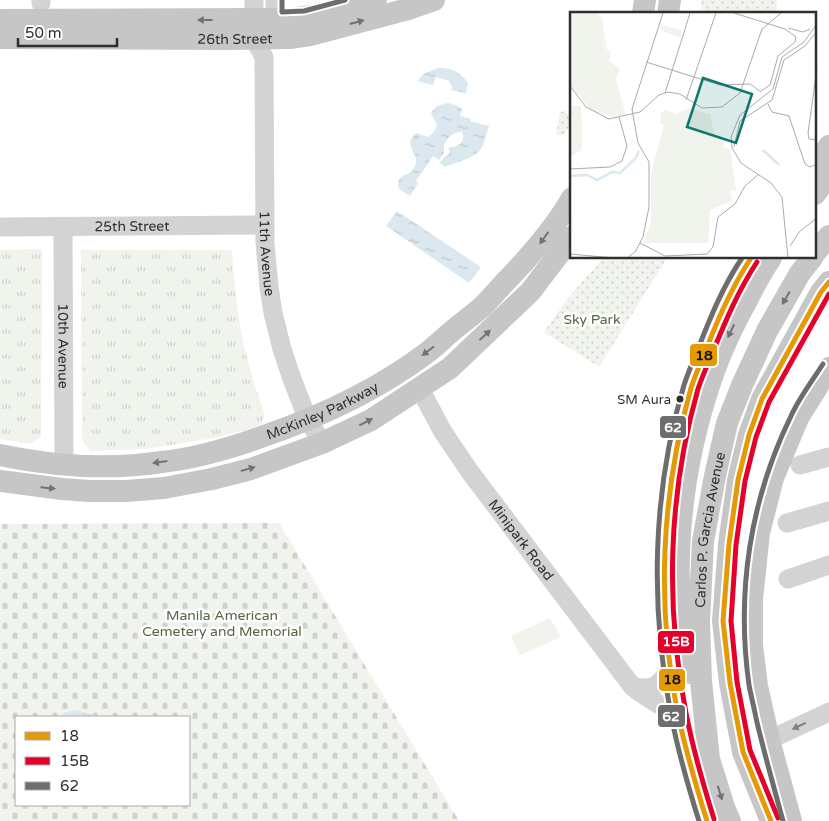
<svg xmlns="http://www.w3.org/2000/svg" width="829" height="821" viewBox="0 0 829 821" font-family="'Varela Round',sans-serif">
<defs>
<pattern id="grass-tufts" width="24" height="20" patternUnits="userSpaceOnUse" patternTransform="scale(1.25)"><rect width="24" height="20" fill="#f1f3ed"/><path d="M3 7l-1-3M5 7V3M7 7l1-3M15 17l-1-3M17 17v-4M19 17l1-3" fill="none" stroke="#cfd1cc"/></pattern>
<pattern id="cemetery-stones" width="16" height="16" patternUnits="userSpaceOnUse" patternTransform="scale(1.25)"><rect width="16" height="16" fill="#f1f3ed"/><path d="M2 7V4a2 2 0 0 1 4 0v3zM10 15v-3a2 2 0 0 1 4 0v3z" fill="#cfd1cc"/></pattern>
<pattern id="park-dots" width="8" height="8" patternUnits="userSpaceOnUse" patternTransform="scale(1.25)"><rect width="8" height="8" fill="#f1f3ed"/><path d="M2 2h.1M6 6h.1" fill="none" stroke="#cfd1cc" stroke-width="1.8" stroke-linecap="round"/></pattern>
<pattern id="water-ripples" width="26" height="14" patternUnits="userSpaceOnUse" patternTransform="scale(1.25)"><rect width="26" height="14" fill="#dbe8ef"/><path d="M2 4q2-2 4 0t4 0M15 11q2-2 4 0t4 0" fill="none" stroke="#bcc7cd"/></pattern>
</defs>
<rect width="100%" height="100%" fill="#fff"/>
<!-- grass -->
<path fill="url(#grass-tufts)" d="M42 249 41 436 31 444 0 439V250Z
M81 250H232C233 266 234 281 236 296 240 337 251 377 265 415L261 426 214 438 146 449 90 451 82 439Z"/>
<!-- cemetery -->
<path fill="url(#cemetery-stones)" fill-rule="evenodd" d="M279 523 459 821H0V524ZM16 717H189V805H16Z"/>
<!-- park -->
<path fill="url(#park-dots)" d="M702 0H777L776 14H700Z
M564 111 570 115C570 122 569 128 565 134L559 135 556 134 560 112Z
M603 258H667L599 367 544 332 568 298Z"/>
<!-- pitch -->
<path fill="#f1f3ed" d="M550 618 561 637 520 655 511 636Z"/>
<!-- water -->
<path fill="url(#water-ripples)" d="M438 68C451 67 460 72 468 83L466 93 451 90 452 86 449 81 436 77 433 85 418 81 423 74Z
M448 103 455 105 462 109 460 116 471 119 470 121 489 126C487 132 485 139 483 145 477 159 458 161 445 167L440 163 443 158 449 154 450 151 448 148C459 146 466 143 462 131L453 134 449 137 444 145V153L439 160 433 156 416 181 418 183 410 196 399 189C395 171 410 179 415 166 421 153 401 147 416 133L428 137 434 132 437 125 431 113 437 106Z
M397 211 481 267 469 283 386 226Z
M76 710 98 717H99H61L64 713Z"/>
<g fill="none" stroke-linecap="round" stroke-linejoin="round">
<!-- minor -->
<g stroke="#d3d3d3" stroke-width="19">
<path id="s1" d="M254 0V39L264 57 265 243 269 287 273 313 282 349 292 379 308 420 322 443"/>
<path d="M41 3V0"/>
<path d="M273 34 275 20V0"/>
<path id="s2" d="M0 227 265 225"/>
<path id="s3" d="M63 227 64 464"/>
<path id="s4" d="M420 389 443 432 470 472 632 686C647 700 666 705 680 721"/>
<path d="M800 465 829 457"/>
<path d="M787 523 829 511"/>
<path d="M788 579 829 565"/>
<path d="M632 686C653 692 660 685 671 667"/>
<path d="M769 740 829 712"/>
</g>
<!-- major -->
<g stroke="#c6c6c6" stroke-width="22">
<path d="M643 14 645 0"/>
<path d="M668 14 670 0"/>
<path d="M0 20 290 19 321 14 376 0"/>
<path id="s5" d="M0 38 230 39 290 38 310 35 408 9 434 0"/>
<path d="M815 165 829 146"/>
<path d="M815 194 829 175"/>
<path d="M815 253 829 236"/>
<path id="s6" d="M0 455C52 466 109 470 162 462 197 458 231 448 264 436 322 416 379 389 428 352 438 344 447 335 457 327 466 320 475 313 483 306 492 297 500 287 509 278 532 254 555 228 572 198"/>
<path d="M0 481 62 489 89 491H126L164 488 212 479 251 469 322 443 371 420 450 368 530 292 572 237"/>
<path d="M690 673C687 659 683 646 682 632 672 543 685 450 716 366 724 345 734 324 745 304 753 288 761 272 771 258"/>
<path d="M707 821C659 680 648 532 691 388 695 375 701 362 706 349 718 318 732 285 751 258"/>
<path id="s7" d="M730 821 724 807 709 759 701 681 699 622 703 541 715 476 727 423 743 383 767 331 800 273 812 258"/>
<path d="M771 821 743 752 730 683 723 621 729 544 738 480 749 435 762 399 821 292 829 282"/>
<path d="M791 821 769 740 757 686 752 645V599L759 533 773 478 798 418 829 368"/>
</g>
<defs>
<path id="bus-1" d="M707 821C696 786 686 751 678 715 656 607 661 494 691 388 695 375 701 362 706 350 718 318 732 287 751 258
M771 821 743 752 730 683 723 621 729 544 738 480 749 435 762 399 821 292 829 282"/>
<path id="bus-2" d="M778 818 750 750 737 682 731 621 736 545 745 481 756 437 769 402 829 294
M714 819C703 784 693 749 686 713 665 606 668 494 698 389 702 377 707 366 712 354 725 322 738 291 757 262"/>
<path id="bus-3" d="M282 0V12L304 11 345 0
M699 821C688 786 678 751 671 715 650 606 652 492 684 385 688 373 693 361 698 349 710 318 723 286 742 258
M783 821C774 787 764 753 756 718 754 707 751 696 749 685 736 592 750 500 791 416 799 398 812 381 823 364"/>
</defs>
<!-- bus-1 casing -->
<use href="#bus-1" stroke="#fff" stroke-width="9"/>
<!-- bus-2 casing -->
<use href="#bus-2" stroke="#fff" stroke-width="9"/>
<!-- bus-3 casing -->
<use href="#bus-3" stroke="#fff" stroke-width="9"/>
<!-- bus-1 -->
<use href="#bus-1" stroke="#e39a05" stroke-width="5"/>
<!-- bus-2 -->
<use href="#bus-2" stroke="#e4002b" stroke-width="5"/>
<!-- bus-3 -->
<use href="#bus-3" stroke="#6d6d6d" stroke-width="5"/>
</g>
<!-- one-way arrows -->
<defs><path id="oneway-solid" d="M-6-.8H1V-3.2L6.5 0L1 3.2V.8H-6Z" transform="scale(1.25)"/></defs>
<g fill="#727272">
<use href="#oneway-solid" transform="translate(205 20) rotate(180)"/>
<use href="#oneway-solid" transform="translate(357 22) rotate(-15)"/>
<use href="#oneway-solid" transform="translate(544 238) rotate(126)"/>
<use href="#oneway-solid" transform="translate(786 298) rotate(120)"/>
<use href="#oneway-solid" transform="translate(731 331) rotate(115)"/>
<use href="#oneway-solid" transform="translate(485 335) rotate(-43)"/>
<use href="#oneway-solid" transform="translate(428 351) rotate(143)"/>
<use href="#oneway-solid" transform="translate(366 422) rotate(-27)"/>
<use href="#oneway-solid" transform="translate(160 462) rotate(172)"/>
<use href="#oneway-solid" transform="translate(248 469) rotate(-16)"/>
<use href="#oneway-solid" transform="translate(48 488) rotate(6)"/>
<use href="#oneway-solid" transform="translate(720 793) rotate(73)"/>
</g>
<use fill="#808080" href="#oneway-solid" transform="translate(799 726) rotate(155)"/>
<!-- markers -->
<circle fill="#2e2e2e" stroke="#fff" stroke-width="2" cx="680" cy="399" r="4.5"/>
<g text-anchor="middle" stroke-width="5" stroke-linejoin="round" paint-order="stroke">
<!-- bus labels -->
<g font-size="13" fill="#2e2e2e" stroke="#fff" text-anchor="end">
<text x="671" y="404">SM Aura</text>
</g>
<!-- street labels -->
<g font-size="14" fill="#2e2e2e" stroke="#fff">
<text dy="5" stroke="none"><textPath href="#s5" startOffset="235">26th Street</textPath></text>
<text dy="5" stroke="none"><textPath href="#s2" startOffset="132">25th Street</textPath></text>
<text dy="5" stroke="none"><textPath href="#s1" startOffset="256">11th Avenue</textPath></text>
<text dy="5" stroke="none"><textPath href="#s3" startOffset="119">10th Avenue</textPath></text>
<text dy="5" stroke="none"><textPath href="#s6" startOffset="332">McKinley Parkway</textPath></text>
<text dy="5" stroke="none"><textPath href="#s7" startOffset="296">Carlos P. Garcia Avenue</textPath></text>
<text dy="5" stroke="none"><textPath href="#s4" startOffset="182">Minipark Road</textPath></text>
</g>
<!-- park labels -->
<g font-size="14" fill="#546541" stroke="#fff">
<text x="592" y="324">Sky Park</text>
<text x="222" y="620">Manila American<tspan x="222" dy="16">Cemetery and Memorial</tspan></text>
</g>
</g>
<!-- overview -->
<g transform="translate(570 12)">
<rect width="246" height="246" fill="#fff"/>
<path d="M0 1H28L35 39 56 103 44 106 21 98 0 73Z" fill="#f1f3ed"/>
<path d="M120 96 140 102 145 126 155 128 154 136 160 137 166 178 160 179 162 189 140 198 138 231H73L81 211V161L94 113 90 112 91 100 97 98 105 102Z" fill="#f1f3ed"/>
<path d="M28 1 32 7 36 31H41L36 32 37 38 41 40 39 49 50 57 46 67 56 103 36 42ZM91 13 112 18 110 26 90 18ZM0 94H11L12 116V138L0 145Z" fill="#f1f3ed"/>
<path d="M0 101H7V135H0Z" fill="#f1f3ed"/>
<path fill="none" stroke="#dbe8ef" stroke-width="2.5" d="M193 138 209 153M0 164 17 163 27 168 42 160 50 161 65 147 69 139"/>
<path fill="none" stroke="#ababab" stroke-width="1" d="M164 1 215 17 226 25 225 30 208 44 200 73 191 79M218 16 233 20 240 17M76 50 150 73 180 72 191 80M247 56 238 121 239 127 247 128M0 74 16 95 39 107 70 100 89 83 98 80 110 82 132 96 152 95 170 81 192 17 211 1M95 81 120 1M116 88 146 1M198 92 202 100 219 104 235 152 240 155 247 152M164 135 170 109 202 88 214 48 235 34 247 19M0 157 40 155 52 149 57 134 49 105M70 231 95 244 137 242 143 235 148 205 165 192 175 174 189 162M220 234 230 219 247 206M0 242 44 246M57 246 65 240 73 225 79 195V150L68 131 62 97 93 1M218 246 212 185 201 171 171 151 162 136 161 125 170 103 203 77 212 45 234 30 247 12"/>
<path fill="#0f766e" fill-opacity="0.15" stroke="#0f766e" stroke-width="2.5" d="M133 66 182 82 166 131 117 115Z"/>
<rect width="246" height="246" fill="none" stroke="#2e2e2e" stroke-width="2.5"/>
</g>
<g stroke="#fff" stroke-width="2">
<rect x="689" y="343" width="29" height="24" rx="5" fill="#e39a05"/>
<rect x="659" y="415" width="28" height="24" rx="5" fill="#6d6d6d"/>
<rect x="657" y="630" width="38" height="24" rx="5" fill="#e4002b"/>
<rect x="658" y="668" width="28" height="24" rx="5" fill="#e39a05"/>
<rect x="657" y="704" width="29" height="24" rx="5" fill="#6d6d6d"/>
</g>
<g font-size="14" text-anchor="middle" font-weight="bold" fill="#fff">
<text x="673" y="432">62</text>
<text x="676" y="646">15B</text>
<text x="671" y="721">62</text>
</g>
<g font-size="14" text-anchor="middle" font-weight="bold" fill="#111">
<text x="704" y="360">18</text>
<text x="672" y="684">18</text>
</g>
<!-- legend -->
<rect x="15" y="716" width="175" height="90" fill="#ffffff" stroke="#ababab"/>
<rect x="25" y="732" width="25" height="8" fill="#e39a05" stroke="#ababab"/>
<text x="60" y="741" font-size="15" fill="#2e2e2e">18</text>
<rect x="25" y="757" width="25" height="8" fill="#e4002b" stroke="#ababab"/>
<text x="60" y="766" font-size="15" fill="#2e2e2e">15B</text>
<rect x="25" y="782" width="25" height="8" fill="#6d6d6d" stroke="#ababab"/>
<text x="60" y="791" font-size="15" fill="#2e2e2e">62</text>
<!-- scale -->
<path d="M18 38v8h99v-8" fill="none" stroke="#2e2e2e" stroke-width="2.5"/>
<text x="25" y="38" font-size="15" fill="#2e2e2e" stroke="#ffffff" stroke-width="4" paint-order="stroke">50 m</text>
</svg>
